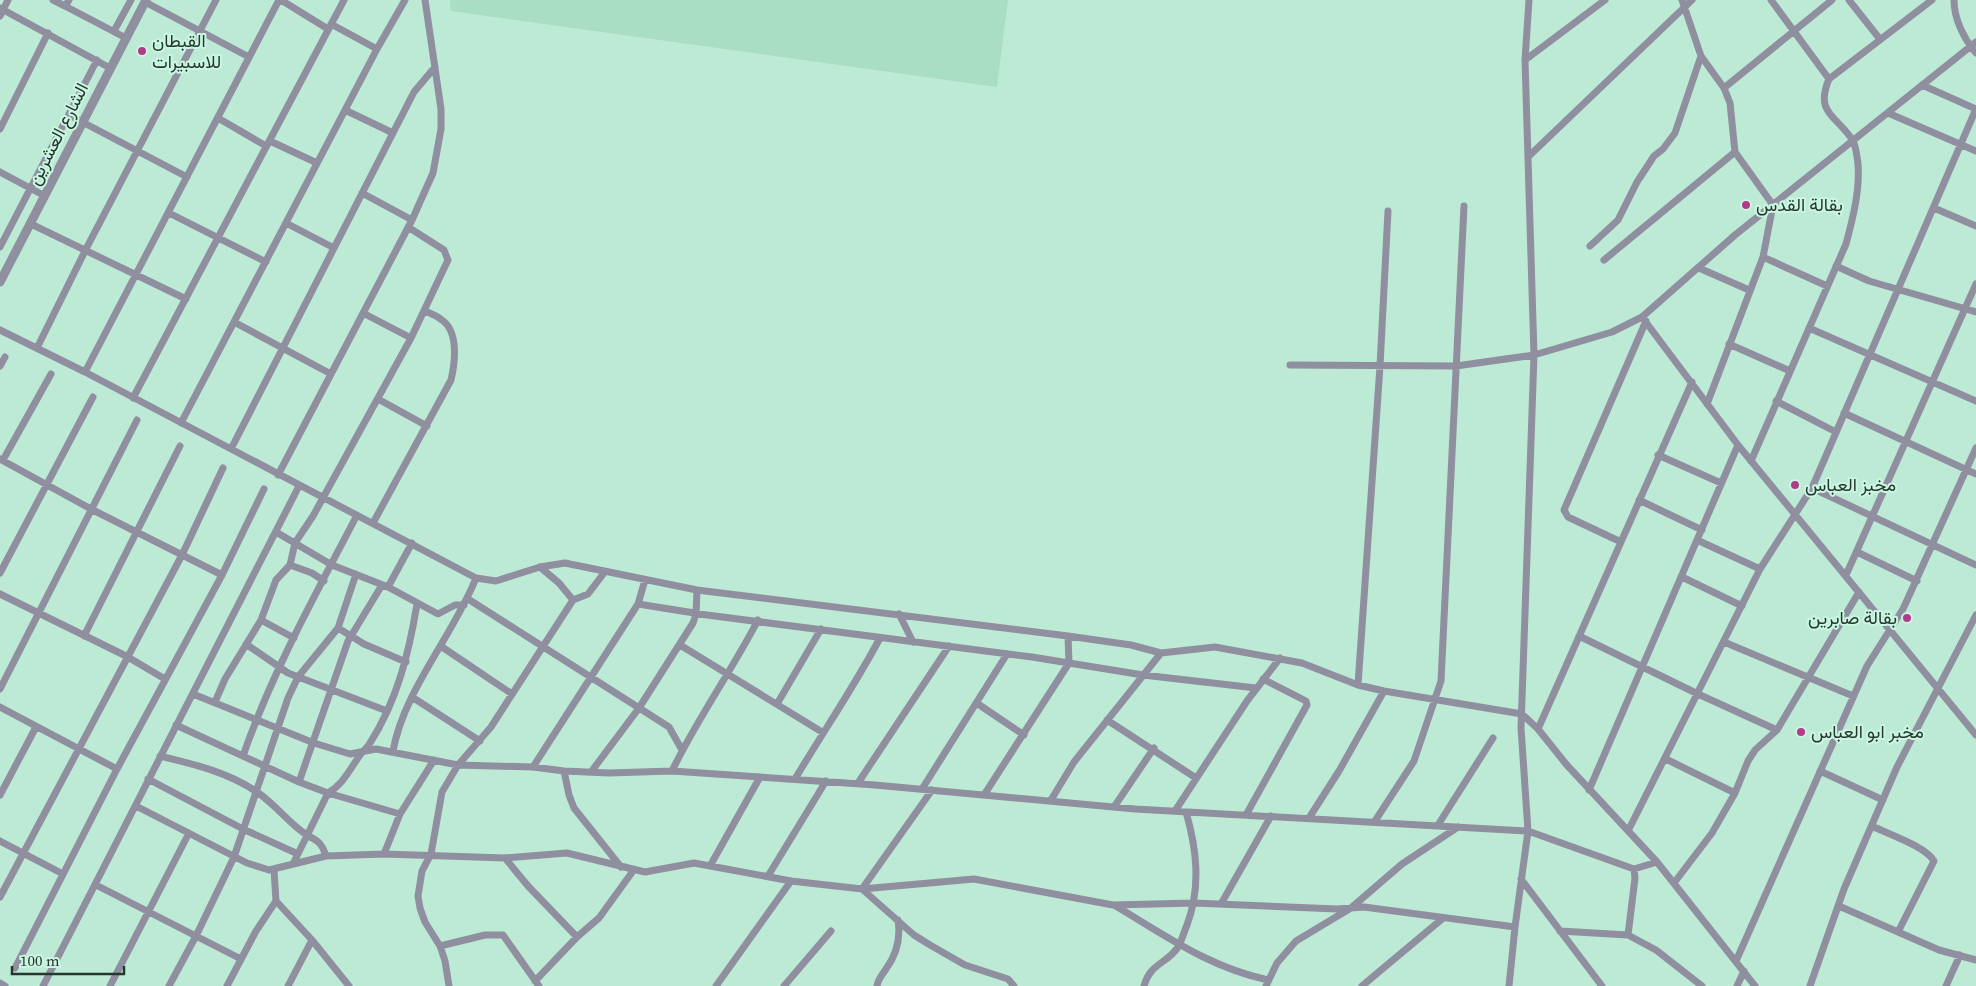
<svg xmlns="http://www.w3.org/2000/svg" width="1976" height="986" viewBox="0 0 1976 986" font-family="'Source Serif 4',Vazirmatn,serif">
<rect width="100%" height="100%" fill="#bdead4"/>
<!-- built -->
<path fill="#a9dec5" d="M450 0H1008L997 87 451 11Z"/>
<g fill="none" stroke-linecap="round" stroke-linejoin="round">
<!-- minor -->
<path stroke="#8f8fa0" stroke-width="7" d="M53 0 65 6
M69 0 65 6 126 38
M281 0 328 29
M1682 0 1701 56 1724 88 1730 103 1735 152 1773 205 1763 257 1707 404
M1849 0 1879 38
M1954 0C1954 19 1964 39 1976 53
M145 2 249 57
M0 8 110 68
M0 16 8 0
M331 24 377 49
M114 31 131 0
M1525 60 1605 0
M1829 79 1932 0
M1922 85 1976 109
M1724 88 1832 0
M345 110 393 133
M1888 113 1976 151
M69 115 187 177
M218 118 266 146
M0 129 48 33
M270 141 317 163
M1528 157 1692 0
M0 172 45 196
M362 193 412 220
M1934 208 1976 226
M169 213 266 262
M286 223 334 248
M31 224 186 299
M1590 246 1618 220 1637 182 1654 156 1663 149 1675 133 1701 56
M0 247 97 60
M1763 257 1827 286
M1604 260 1735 152
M1836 266 1869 281 1976 312
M1699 268 1749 290
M363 313 411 338
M1642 317 1738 445 1976 735
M234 322 331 374
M1809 328 1976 401
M0 330 85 372 476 578 496 581 540 567 565 563 697 590 1068 636 1131 645 1161 653 1215 647 1302 663 1358 685 1384 691 1522 714 1538 729 1566 764 1657 862 1755 986
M1729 344 1790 371
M37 348 86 249 216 0
M1290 365 1456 366 1534 355 1612 332 1642 317 1735 235 1976 42
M0 366 5 357
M85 372 279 0
M133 398 344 0
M378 399 427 426
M1776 401 1836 432
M1844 413 1976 474
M181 423 377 49 405 0
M231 449 414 92 435 67
M1658 455 1721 483
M0 459 91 509 222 575
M3 460 51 374
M1751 461 1846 244C1853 218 1860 190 1858 164 1857 157 1856 146 1853 141 1838 116 1814 114 1829 79L1771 0
M278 475 412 220 433 173 441 129V109L425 0
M1812 488 1976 565
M1639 500 1702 530
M373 523 451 380C455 363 459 332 442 320 437 316 430 313 425 311
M276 532 332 565 388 587 438 614 455 605H464
M1697 540 1760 569
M1621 542 1568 517 1564 510 1646 321
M1857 552 1917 581
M290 565 312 573 324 581
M540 567 559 583 573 600
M0 573 93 397
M1846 575 1976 284
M1682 577 1742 606
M388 587 412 543
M0 594 126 656 165 679
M468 599 669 727 682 750
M638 604 707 615 1032 657 1143 675 1256 688
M899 614 913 642
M261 620 294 638
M338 628 364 644 406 662
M84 636 180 446
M1579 636 1698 694 1777 730
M1724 642 1853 696
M246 644 288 673 387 711
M680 645 822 732
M442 647 512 694
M1358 685 1380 366 1388 211
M0 689 137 420
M193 694 314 743 350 754 376 749 458 765 533 767 564 771 609 773 672 771 875 785 1135 809 1528 831 1634 869 1657 862
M412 697 480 741
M215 702 225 679 261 620 276 580 290 565 295 543 313 516 411 338 448 260 444 250 408 227
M777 704 821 629
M978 704 1024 735
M0 707 117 769
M1107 720 1196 778
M176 725 299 782 328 793 400 814
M1538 729 1692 382
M393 751C404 690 453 636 476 578
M160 756C193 764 228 772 257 792 273 803 285 818 300 830 313 841 320 837 326 856
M243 756C272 672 316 594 357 515
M1666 759 1735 793
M533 767 638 604 645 580
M564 771 569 795 574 808 621 867
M672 771C697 719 731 672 758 620
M1820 771 1883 800
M591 772 639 708 693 623 696 614 697 590
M148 779 243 829 298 854
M795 779C823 732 854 687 880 638
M299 782 348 641 382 585
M858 783 949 646
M922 789 1007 654
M932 790 862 889 914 935 930 945 965 965 1008 979 1014 986
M1589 790 1738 445
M0 795 36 727
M984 795 1069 663 1068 636
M1051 800 1074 762 1161 653
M136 806 247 863 269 870 326 856 384 854 505 858 567 853 645 872 694 863 791 881 862 889 974 879 1113 905 1194 903 1337 909 1364 907 1515 927
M1114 807 1154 748
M1175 811 1247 701 1280 658
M1246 815 1307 705 1306 701 1263 679
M1309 818 1339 771 1384 691
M1375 821 1414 761 1441 681 1464 206
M1438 825 1493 738
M1872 826C1888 834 1925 846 1934 861L1898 932
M1628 831 1760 569 1812 488 1976 109
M0 841 63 874
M384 854 400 814 434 760
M505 858 528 886 577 937
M293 864 328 793C342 785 349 771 358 758 361 752 367 749 370 743 397 701 409 653 417 604
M710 866 760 777
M768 876 826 781
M1521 879 1602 986
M1674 883 1712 833 1735 793 1748 761 1755 750 1777 730 1859 592
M96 885 241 959
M0 897 182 555 223 468
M276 901 312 940 349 986
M1221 904 1271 816
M1114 905C1165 935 1208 967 1268 980
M1839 906 1939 950 1976 960
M1560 931 1628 935 1656 950 1702 986
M1628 935 1635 878 1634 869
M440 946 485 935H503L539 986
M1736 961 1867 666 1903 609 1976 448
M15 968 117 769 222 575 264 489
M535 981 577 937 599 918 633 871
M0 983 5 986
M43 986 299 486
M110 986 189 833
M169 986 196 936 234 857 288 698 298 677 338 628 356 574
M227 986 256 931 276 901 274 870
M288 986 312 940
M449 986 445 961 440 946 425 922 420 908 418 896 422 871 431 854 442 792 458 765 491 727 573 600 588 594 604 573
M716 986 791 881
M784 986 831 931
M877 986C878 979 882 975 886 969 897 954 901 939 898 920
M1144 986C1150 963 1167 964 1178 947 1182 940 1184 932 1187 925 1201 887 1197 850 1186 812
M1266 986 1277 963 1296 941 1351 908 1402 864 1458 827
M1362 986 1442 919
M1509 986 1515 927 1528 831 1521 728 1534 355 1525 60 1529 0
M1737 986 1744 971
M1810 986 1844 889 1897 767 1976 615
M1946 986 1960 955"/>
<!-- tertiary -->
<path stroke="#8f8fa0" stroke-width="9" d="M0 282 146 0"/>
</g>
<!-- markers -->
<g fill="#b43989" stroke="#caf7e1" stroke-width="2">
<circle cx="142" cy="51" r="5"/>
<circle cx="1746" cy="205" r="5"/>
<circle cx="1795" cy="485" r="5"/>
<circle cx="1907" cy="618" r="5"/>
<circle cx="1801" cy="732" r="5"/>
</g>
<g text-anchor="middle" stroke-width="4" stroke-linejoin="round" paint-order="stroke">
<!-- poi labels -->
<g font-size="18" fill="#26372f" stroke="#caf7e1" text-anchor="start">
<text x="152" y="47">القبطان<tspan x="152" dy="21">للاسبيرات</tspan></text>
<text x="1756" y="211">بقالة القدس</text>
<text x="1805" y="491">مخبز العباس</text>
<text x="1897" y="624" text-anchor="end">بقالة صابرين</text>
<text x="1811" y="738">مخبر ابو العباس</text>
</g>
<!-- street labels -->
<g font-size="18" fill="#26372f" stroke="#caf7e1">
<text transform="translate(58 134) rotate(-63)" y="6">الشارع العشرين</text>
</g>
</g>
<!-- scale -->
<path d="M12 966v8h112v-8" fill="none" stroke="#26372f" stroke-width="2.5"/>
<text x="20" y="966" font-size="15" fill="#26372f" stroke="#caf7e1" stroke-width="4" paint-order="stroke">100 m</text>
</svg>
